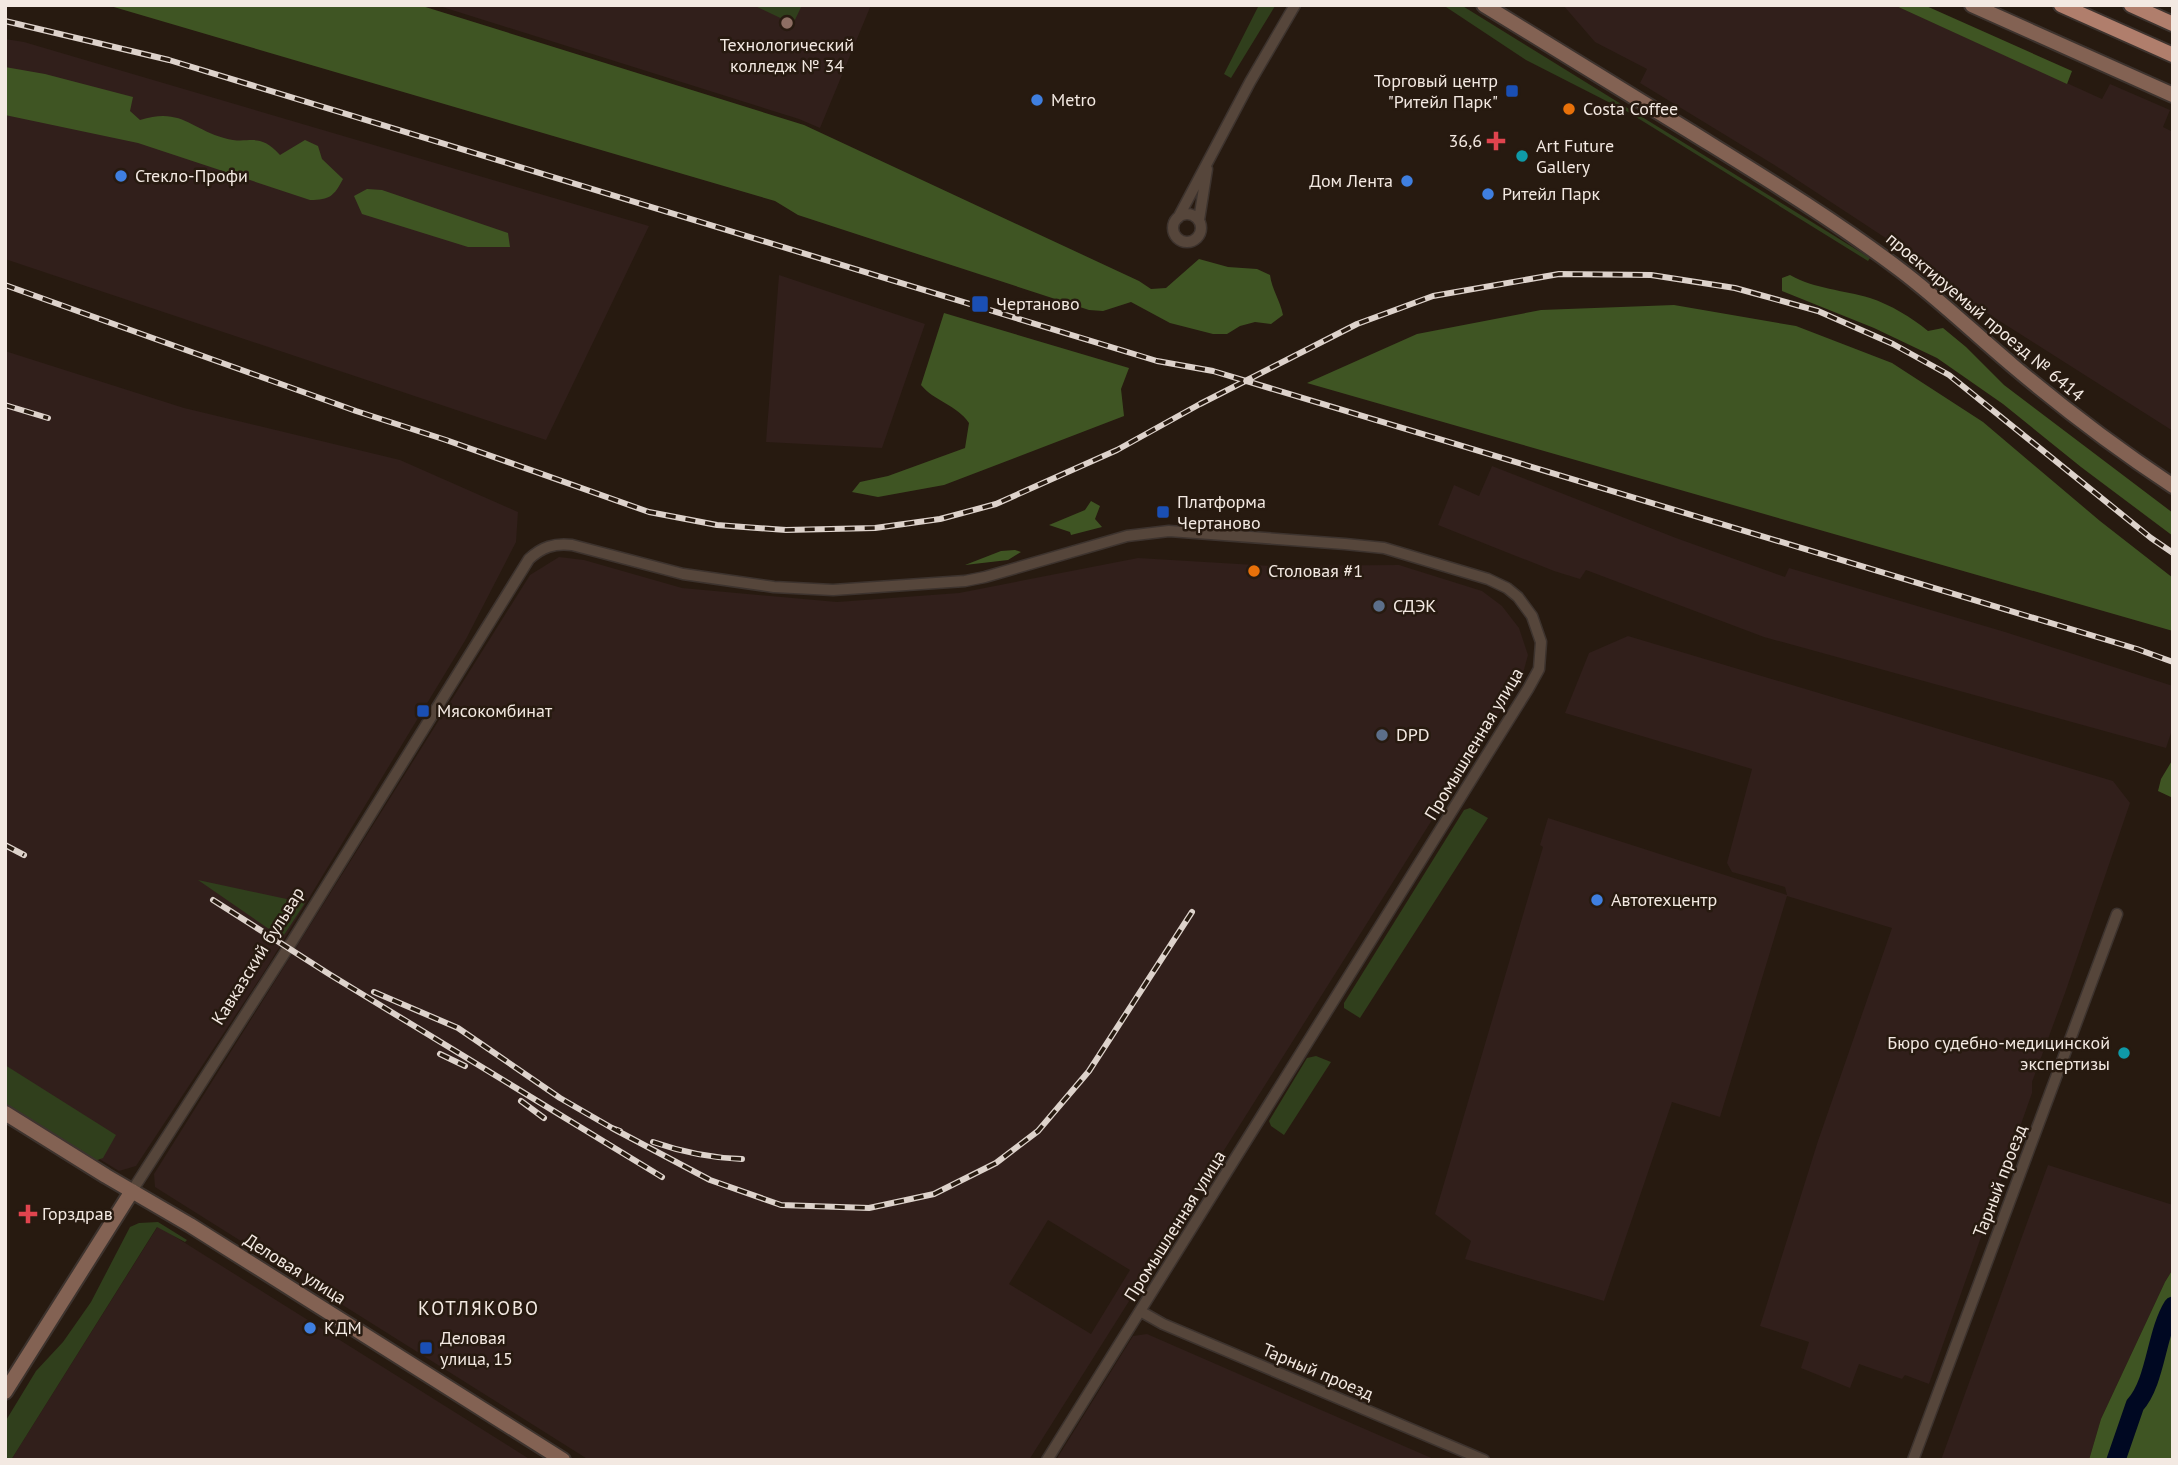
<svg xmlns="http://www.w3.org/2000/svg" width="2178" height="1465" viewBox="0 0 2178 1465" font-family="'PT Sans',sans-serif">
<rect width="100%" height="100%" fill="#271a10"/>
<!-- industrial -->
<path fill="#311f1b" fill-rule="evenodd" d="M436 5H871L820 128 799 119Z
M1563 5H1894L2102 99 2110 84 2170 110 2163 127 2173 132V431L1957 294 1938 274 1910 254 1776 166 1640 83 1647 69 1595 42Z
M5 39 24 42 649 226 546 440 5 259Z
M779 275 925 324 882 448 766 442Z
M5 351 184 408 400 460 518 512 516 542 466 639 266 969 136 1166 119 1171 5 1101Z
M1492 466 1676 538 1785 577 1789 568 2005 632 2173 686V727L2166 748 1764 637 1586 570 1580 579 1554 571 1438 525 1454 485 1479 496Z
M559 557 584 560 682 588 837 602 959 593 1138 558 1273 566 1399 565 1482 591 1502 606 1519 628 1528 655 1522 677 1029 1460H589L155 1187 154 1174 530 575ZM1048 1220 1130 1270 1091 1334 1009 1284Z
M1628 636 2113 781 2130 803 2065 993 2032 1082V1093L1929 1384 1905 1375 1902 1379 1859 1364 1850 1388 1801 1368 1809 1342 1760 1326 1818 1141 1892 928 1787 896 1720 1117 1672 1102 1604 1301 1465 1259 1471 1241 1435 1214 1543 847 1540 845 1548 818 1787 895 1785 887 1732 872 1727 863 1752 769 1565 713 1589 653Z
M2048 1165 2173 1205V1269L2165 1282 2101 1419 2089 1460H1941Z
M158 1226 531 1460H11Z
M1147 1334 1436 1460H1056L1133 1336Z"/>
<!-- green -->
<path fill="#303f1c" d="M753 5H802L793 24Z
M1259 5 1275 6 1231 78 1224 74Z
M1443 5H1461L1870 258 1868 261 1628 112 1526 60Z
M1470 808 1488 818 1360 1018 1344 1008V1003L1464 810Z
M198 880 305 903 282 938Z
M1316 1056 1331 1062 1284 1135 1271 1126 1269 1121 1307 1058Z
M5 1065 116 1135 103 1158 95 1161 5 1105Z
M158 1222 187 1240 185 1242 157 1227 11 1460H5V1422L36 1371 63 1342 91 1302 130 1227 139 1223Z"/>
<!-- forest -->
<path fill="#3f5523" d="M107 5H419L804 125 1139 281 1151 289 1166 288 1199 259 1228 267 1257 269 1270 275C1272 290 1280 300 1283 315L1271 324 1255 322 1240 326 1227 334H1213L1170 323 1131 302 1103 311 1089 310 798 215 775 201Z
M1894 5H1924L2072 71 2067 84Z
M5 67 45 74 133 97 130 111 140 120C180 107 190 128 224 138 249 146 258 130 280 155L305 140 318 146 322 159 343 179C334 196 330 200 310 200L138 143 5 115Z
M367 189 382 190 508 233 510 247H468L362 214 354 196Z
M1790 275C1815 289 1843 290 1870 298 1891 305 1911 317 1928 331L1943 328 1966 347 2004 385 2173 513V536L2081 467 2003 404 1937 358 1874 328 1782 291V278Z
M1674 305 1796 326 1892 363 1983 422 2100 521 2173 578V631L1307 383 1417 334 1541 310Z
M944 313 1129 368 1121 389 1124 416 944 485 878 497 852 492 860 482 888 476 965 448 969 423C957 405 934 401 921 385Z
M1091 501 1100 506 1095 519 1102 527 1071 535 1070 532 1049 525 1085 510Z
M1015 550 1021 552 1008 560 965 565 1001 551Z
M2173 759V798L2158 791 2161 779Z
M2173 1269V1460H2089L2101 1419 2165 1282Z"/>
<g fill="none" stroke-linecap="round" stroke-linejoin="round">
<!-- river -->
<path stroke="#000822" stroke-width="19" d="M2116 1460 2135 1405C2156 1382 2156 1333 2173 1306"/>
<defs>
<path id="street" d="M1173 228a14 14 0 1 1 28 0a14 14 0 1 1-28 0Z
M1178 218 1250 82 1295 5
M1199 220 1207 169
M132 1191 288 948 529 559C542 547 554 543 572 545L683 574 774 587 833 590 965 581 985 577 1127 536 1169 531 1345 544 1384 548 1488 579 1507 588 1518 597 1532 616 1541 642 1539 669 1528 689 1047 1460
M1140 1311 1163 1324 1484 1460
M1913 1460 2117 914"/>
<path id="secondary" d="M1484 5C1553 48 1622 90 1691 132 1762 176 1833 219 1899 269 1939 299 1974 333 2012 365 2064 409 2117 449 2173 486
M1972 5 2173 95
M5 1113 106 1176 190 1225 563 1460
M5 1392 132 1191"/>
<path id="primary" d="M2061 5 2173 55
M2131 5 2173 24"/>
</defs>
<!-- street casing -->
<use href="#street" stroke="#3d332e" stroke-width="13"/>
<!-- secondary casing -->
<use href="#secondary" stroke="#3d332e" stroke-width="18"/>
<!-- primary casing -->
<use href="#primary" stroke="#3d332e" stroke-width="18"/>
<!-- street -->
<use href="#street" stroke="#56463b" stroke-width="10"/>
<!-- secondary -->
<use href="#secondary" stroke="#836253" stroke-width="14"/>
<!-- primary -->
<use href="#primary" stroke="#b07e6c" stroke-width="14"/>
<defs>
<path id="rail" d="M5 21 169 60 1157 361 1213 371 2137 649 2173 662
M5 285 356 411 446 440 649 512 717 525 786 530 875 528 940 519 996 504 1117 450 1200 404 1357 324 1433 296 1559 274 1651 275 1735 288 1818 311 1893 344 1949 375 2151 538 2173 553
M5 405 48 418
M5 845 24 855
M213 900 329 974 662 1177
M374 992 458 1028 560 1098 612 1128 620 1131
M440 1054 465 1066
M521 1101 544 1118
M612 1128 710 1180 781 1205 869 1208 934 1194 996 1163 1038 1131 1089 1071 1192 912
M653 1142C682 1152 711 1158 742 1159"/>
</defs>
<!-- rail casing -->
<use href="#rail" stroke="#ddd2cb" stroke-width="6"/>
<!-- rail -->
<use href="#rail" stroke="#271a10" stroke-width="3.5" stroke-dasharray="10" stroke-linecap="butt"/>
</g>
<!-- markers -->
<circle fill="#8d6e63" stroke="#271a10" stroke-width="2.5" cx="787" cy="23" r="7"/>
<g fill="#1a4fb4" stroke="#271a10" stroke-width="2.5">
<rect x="1505" y="84" width="14" height="14" rx="3.5"/>
<rect x="971" y="295" width="18" height="18" rx="3.5"/>
<rect x="1156" y="505" width="14" height="14" rx="3.5"/>
<rect x="416" y="704" width="14" height="14" rx="3.5"/>
<rect x="419" y="1341" width="14" height="14" rx="3.5"/>
</g>
<g fill="#3f7fe0" stroke="#271a10" stroke-width="2.5">
<circle cx="1037" cy="100" r="7"/>
<circle cx="121" cy="176" r="7"/>
<circle cx="1407" cy="181" r="7"/>
<circle cx="1488" cy="194" r="7"/>
<circle cx="1597" cy="900" r="7"/>
<circle cx="310" cy="1328" r="7"/>
</g>
<g fill="#e8710a" stroke="#271a10" stroke-width="2.5">
<circle cx="1569" cy="109" r="7"/>
<circle cx="1254" cy="571" r="7"/>
</g>
<g fill="#e0444e" stroke="#271a10" stroke-width="2.5">
<path d="M1492.5 130.5h7v7h7v7h-7v7h-7v-7h-7v-7h7z"/>
<path d="M24.5 1203.5h7v7h7v7h-7v7h-7v-7h-7v-7h7z"/>
</g>
<g fill="#0f9aa8" stroke="#271a10" stroke-width="2.5">
<circle cx="1522" cy="156" r="7"/>
<circle cx="2124" cy="1053" r="7"/>
</g>
<g fill="#5c6f8a" stroke="#271a10" stroke-width="2.5">
<circle cx="1379" cy="606" r="7"/>
<circle cx="1382" cy="735" r="7"/>
</g>
<g text-anchor="middle" stroke-width="5" stroke-linejoin="round" paint-order="stroke">
<!-- poi labels -->
<g font-size="18" fill="#f3e9e2" stroke="#271a10" text-anchor="start">
<text x="787" y="51" text-anchor="middle">Технологический<tspan x="787" dy="21">колледж № 34</tspan></text>
<text x="1498" y="87" text-anchor="end">Торговый центр<tspan x="1498" dy="21">"Ритейл Парк"</tspan></text>
<text x="1051" y="106">Metro</text>
<text x="1583" y="115">Costa Coffee</text>
<text x="1482" y="147" text-anchor="end">36,6</text>
<text x="1536" y="152">Art Future<tspan x="1536" dy="21">Gallery</tspan></text>
<text x="135" y="182">Стекло-Профи</text>
<text x="1393" y="187" text-anchor="end">Дом Лента</text>
<text x="1502" y="200">Ритейл Парк</text>
<text x="996" y="310">Чертаново</text>
<text x="1177" y="508">Платформа<tspan x="1177" dy="21">Чертаново</tspan></text>
<text x="1268" y="577">Столовая #1</text>
<text x="1393" y="612">СДЭК</text>
<text x="437" y="717">Мясокомбинат</text>
<text x="1396" y="741">DPD</text>
<text x="1611" y="906">Автотехцентр</text>
<text x="2110" y="1049" text-anchor="end">Бюро судебно-медицинской<tspan x="2110" dy="21">экспертизы</tspan></text>
<text x="42" y="1220">Горздрав</text>
<text x="324" y="1334">КДМ</text>
<text x="440" y="1344">Деловая<tspan x="440" dy="21">улица, 15</tspan></text>
</g>
<!-- street labels -->
<g font-size="18" fill="#f3e9e2" stroke="#271a10">
<text transform="translate(1985 317) rotate(40)" y="6">проектируемый проезд № 6414</text>
<text transform="translate(1474 744) rotate(-59)" y="6">Промышленная улица</text>
<text transform="translate(258 956) rotate(-58)" y="6">Кавказский бульвар</text>
<text transform="translate(2000 1181) rotate(-69)" y="6">Тарный проезд</text>
<text transform="translate(1175 1226) rotate(-58)" y="6">Промышленная улица</text>
<text transform="translate(295 1269) rotate(32)" y="6">Деловая улица</text>
<text transform="translate(1318 1372) rotate(23)" y="6">Тарный проезд</text>
</g>
<!-- neighbourhood labels -->
<g font-size="19" letter-spacing="2" fill="#f3e9e2" stroke="#271a10">
<text x="479" y="1315">КОТЛЯКОВО</text>
</g>
</g>
<!-- border -->
<rect width="2178" height="1465" fill="none" stroke="#f3e9e2" stroke-width="14"/>
</svg>
